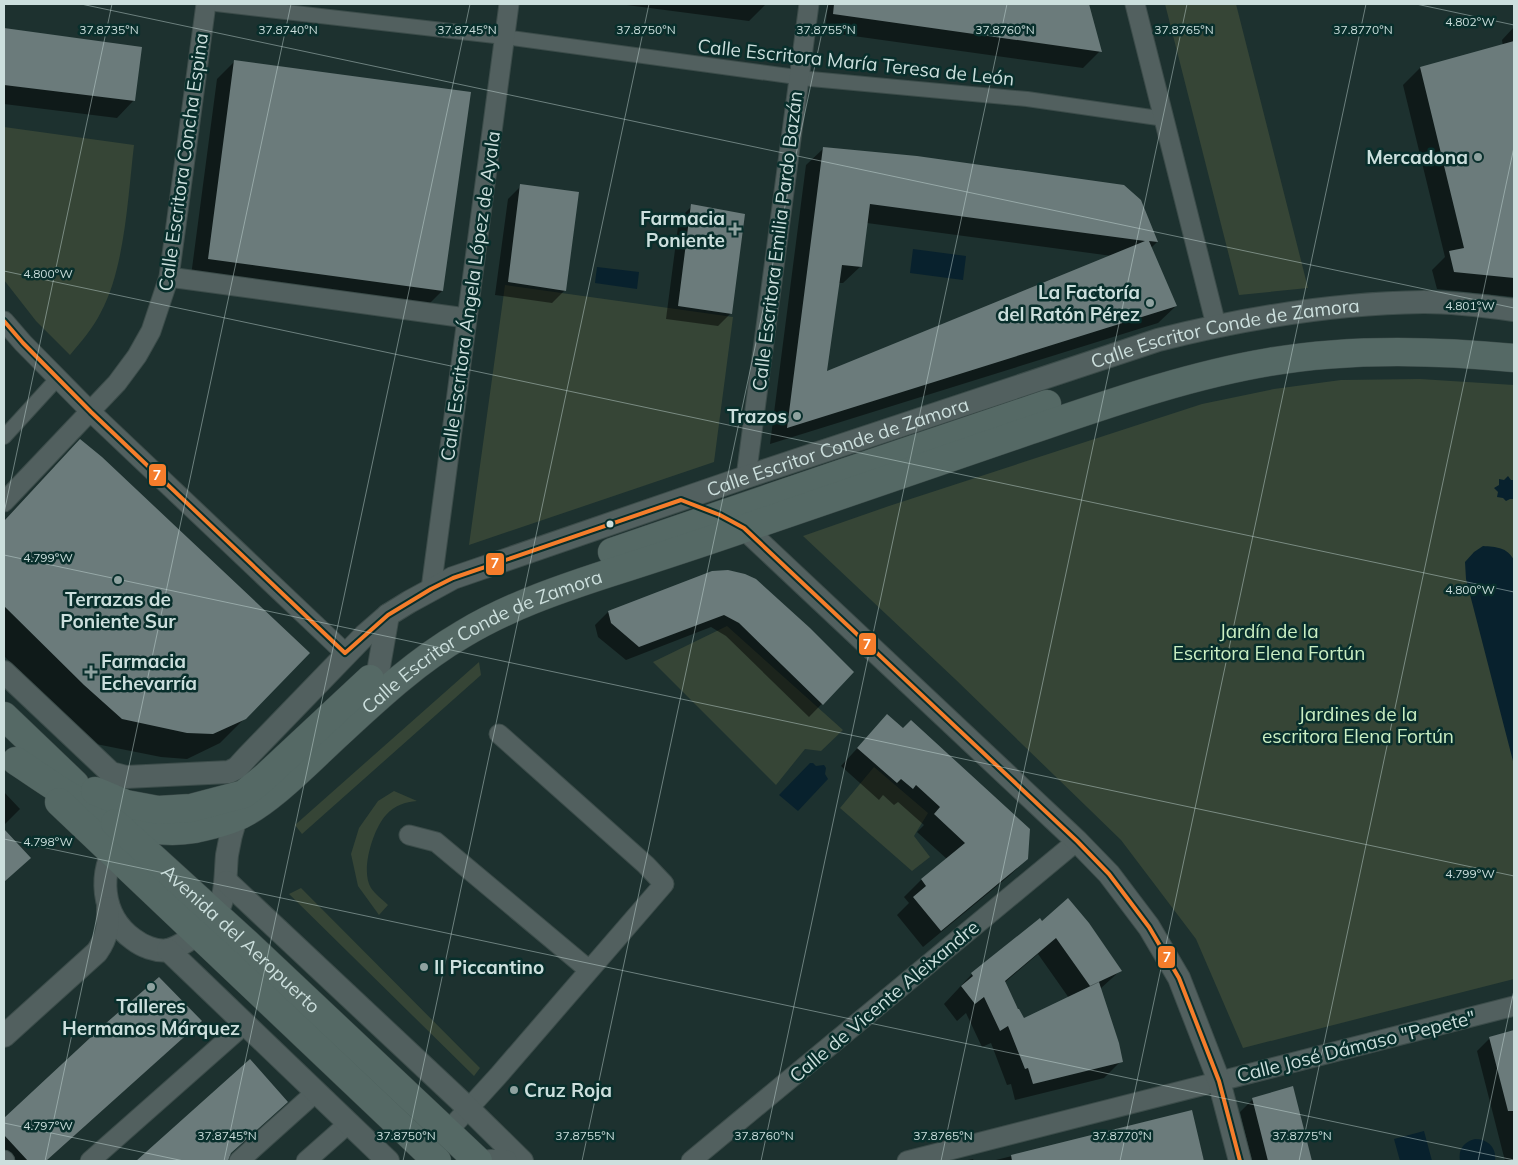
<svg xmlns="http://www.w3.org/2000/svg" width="1518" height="1165" viewBox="0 0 1518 1165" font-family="Mulish,sans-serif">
<rect width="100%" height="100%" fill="#1d312f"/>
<!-- green -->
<path fill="#364536" d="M1165 4H1236L1308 288 1239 295Z
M4 127 134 145C128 195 125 268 101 312 93 328 81 342 70 355L36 321 4 280Z
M505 285 733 317 714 462 469 545Z
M1420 379 1514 385V979L1243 1048 1196 939 1121 840 955 679 803 536 889 506 1202 404 1274 389 1341 380Z
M727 626 843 730 821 751 805 749 776 785 653 662Z
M479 662 481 675 302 834 295 825Z
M874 767 928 813 914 836 930 857 912 871 840 808Z
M394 791 417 801C405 802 395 805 386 815 373 829 360 871 371 888 375 894 383 900 388 905L379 915 358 886 351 854 359 828 378 801Z
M301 888 480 1068 474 1076 289 894Z"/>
<!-- water -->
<path fill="#08212d" d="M913 249 966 256 963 280 910 273Z
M597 267 639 272 637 289 595 283Z
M1508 476 1511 480H1514V499H1510L1506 501 1503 498 1497 497 1498 492 1494 488 1499 485V479L1504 480Z
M1483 546C1496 547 1507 547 1514 560V765L1466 579 1465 562 1474 552Z
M810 763H813L816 766 824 765 826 768 825 774 828 779 798 811 779 795Z
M1424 1131 1432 1161H1400L1394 1139Z
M1475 1139C1488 1139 1497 1148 1495 1161H1460C1458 1149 1464 1142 1475 1139Z"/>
<!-- shadow -->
<path fill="#0007" fill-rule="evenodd" d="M619 4H766L749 21Z
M828 4H1088L1100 51 1083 68 825 32Z
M1514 27V297L1437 289 1432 270 1445 257 1403 85 1420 68 1503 46 1502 40Z
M4 29 141 48 134 100 117 118 4 104Z
M234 62 442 291 425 308 191 276 217 79Z
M824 148 1140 201 1157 242 1151 248 1176 306 1158 323 770 444 806 165ZM867 223 1112 256 825 373 838 283H843L861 266Z
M521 186 565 290 552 303 495 295 508 199Z
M692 206 731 313 718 326 666 319 679 219Z
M55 466 245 718 220 743 187 759 161 757 96 744 4 656V521Z
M728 572 853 672 809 717 726 636 711 627 626 660 598 637 595 625 608 612Z
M887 716 1027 859 1009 876 923 947 897 915 909 903 904 897 921 880 947 859 917 832 924 825 898 802 894 805 883 795 879 800 841 766Z
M4 792 20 809 4 825Z
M4 831 29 858 4 882Z
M1040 920 1121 970 1100 989 1121 1061 1104 1078 1015 1100 1011 1084 1007 1085 991 1043 982 1047 966 1013 957 1021 944 1004 972 974ZM1038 954 1069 998 1024 1020 1004 983Z
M106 1025 187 1034 46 1161H4V1120Z
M1514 1031V1161H1505L1477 1051 1490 1038Z
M250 1061 227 1161H138Z
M1293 1088 1310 1161H1252L1240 1112 1253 1099Z
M1191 1111 1204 1161H992Z
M973 1159 974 1161H963Z"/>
<!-- building -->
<path fill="#6b7b7b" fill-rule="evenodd" d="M834 4H1089L1102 52 833 14Z
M4 28 142 47 135 101 4 85Z
M1514 41V278L1454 272 1449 251 1464 248 1420 67Z
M234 60 471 92 443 291 208 259Z
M823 147 917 156 1124 185 1141 200 1158 242 1149 241 1177 306 787 428ZM870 204 1145 241 827 371 842 265 862 267Z
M520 184 579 192 566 291 508 282Z
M691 204 745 214 732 314 678 306Z
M80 439 102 457 310 653 246 719 213 734 187 733 122 719 84 685 4 606V521Z
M728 570 745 574 756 579 810 628 854 672 823 705 739 623 724 615 639 647 611 623 608 611 712 571Z
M887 714 903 728 911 720 1030 829 1028 859 941 931 913 897 926 886 921 879 965 843 934 814 940 807 916 785 913 789 901 779 897 783 857 748Z
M4 829 31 858 4 882Z
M1068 898 1089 923 1122 971 1090 986 1056 938 1005 981 1018 1009H1019L1024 1018 1099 982 1119 1043 1123 1062 1033 1084 1028 1068 1025 1069 1008 1026 1000 1031 984 997 975 1004 961 986 973 976 971 973 1040 918 1042 921Z
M159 977 202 1021 46 1161H28L4 1135V1118L105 1024Z
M1514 1030V1111H1508L1489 1037Z
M250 1059 288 1102 231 1153 228 1161H136Z
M1293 1086 1312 1161H1268L1252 1098Z
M1192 1110 1204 1161H1012L1011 1155Z"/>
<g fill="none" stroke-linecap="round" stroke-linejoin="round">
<defs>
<path id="pedestrian" d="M216 4 504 37 811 79 1027 99 1165 119
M4 437 57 379"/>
<path id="minor" d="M1135 4 1216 325
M169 277 466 318
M4 321 23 343 91 412 345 653
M746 477 809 4
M4 502 117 383 137 356 151 331 169 277 206 4
M431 589 509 4
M409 835 436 842 589 970
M447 1132 498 1076 664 884 646 865 499 734
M4 1160 5 1161
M90 1161 245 1024
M239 1161 316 1092
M306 1161 349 1123
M691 1161 1077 841
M907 1161 1514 1006"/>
<g id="tertiary">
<path d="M731 521 744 528 1077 841 1109 874 1149 927 1179 978 1219 1081 1240 1161"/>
<path id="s1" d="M4 672 111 773 126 777 229 772 237 768 247 757 365 635 388 615 409 602 453 578 746 477 1158 340C1245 318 1334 303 1424 302 1454 302 1485 306 1514 310"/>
<path d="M378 672 388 615"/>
<path d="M120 841C97 872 101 916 133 939 142 946 156 952 168 950 177 948 185 942 192 938 200 932 211 922 216 914 227 895 225 875 227 855 229 842 232 830 236 818"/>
<path d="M227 882 468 1108 522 1161"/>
<path d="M168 950 388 1161"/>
<path d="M4 1036 97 952C108 936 108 926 108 908"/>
<path d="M490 1161H506"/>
</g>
<g id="primary">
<path d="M612 552 831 477 1047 404"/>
<path d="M4 716 75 784"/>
<path id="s2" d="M16 761C69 796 126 841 195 829 207 826 222 823 234 818 266 806 310 760 336 736 376 699 415 662 463 634 508 607 557 590 606 574 656 558 705 542 754 525 844 494 935 463 1025 432 1105 405 1186 376 1269 362 1350 348 1433 350 1514 358"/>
<path d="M95 791 126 804 158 810 191 808 244 794 265 777 370 679"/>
<path d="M59 802 437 1161"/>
<path id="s3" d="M115 823 249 945 478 1161"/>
</g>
</defs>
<!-- pedestrian casing -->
<use href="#pedestrian" stroke="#3c4c4a" stroke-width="16"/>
<!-- minor casing -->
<use href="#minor" stroke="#3c4c4a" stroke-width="21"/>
<!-- tertiary casing -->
<use href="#tertiary" stroke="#3c4c4a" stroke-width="24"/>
<!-- primary casing -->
<use href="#primary" stroke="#3c4c4a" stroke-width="29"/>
<!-- pedestrian -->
<use href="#pedestrian" stroke="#52605f" stroke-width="14"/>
<!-- minor -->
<use href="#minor" stroke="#52605f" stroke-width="19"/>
<!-- tertiary -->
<use href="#tertiary" stroke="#52605f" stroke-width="22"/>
<!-- primary -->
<use href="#primary" stroke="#556965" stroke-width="28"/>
<defs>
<path id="bus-1" d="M4 321 23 343 91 412 345 653 388 615 431 589 453 578 681 500 720 515 744 528 1077 841 1109 874 1149 927 1179 978 1219 1081 1240 1161"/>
</defs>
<!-- bus-1 casing -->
<use href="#bus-1" stroke="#092f2c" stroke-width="8"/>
<!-- bus-1 -->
<use href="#bus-1" stroke="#f57d2b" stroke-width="4"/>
</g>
<!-- ticks -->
<path fill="none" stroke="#ccdfdd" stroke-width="1" stroke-opacity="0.45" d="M81 4 1514 308M1416 4 1514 25M4 271 1514 592M4 513 112 4M4 555 1514 876M4 839 1514 1160M4 1123 184 1161M45 1161 291 4M224 1161 470 4M403 1161 649 4M582 1161 828 4M761 1161 1007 4M941 1161 1187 4M1120 1161 1366 4M1299 1161 1514 147M1478 1161 1514 990"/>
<!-- markers -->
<g fill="#8fa2a0" stroke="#092f2c" stroke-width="2">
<circle cx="1478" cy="157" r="5"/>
<path d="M732.5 221.5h5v5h5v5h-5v5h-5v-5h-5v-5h5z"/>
<circle cx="1150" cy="303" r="5"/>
<circle cx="797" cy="416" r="5"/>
<circle cx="118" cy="580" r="5"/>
<path d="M88.5 664.5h5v5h5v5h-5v5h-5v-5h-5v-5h5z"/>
<circle cx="424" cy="967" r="5"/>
<circle cx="151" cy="987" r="5"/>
<circle cx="514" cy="1090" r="5"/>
</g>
<circle fill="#ccdfdd" stroke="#092f2c" stroke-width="2" cx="610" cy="524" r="4.5"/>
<g text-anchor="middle" stroke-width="5" stroke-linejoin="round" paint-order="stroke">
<!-- street labels -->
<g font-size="19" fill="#ccdfdd" stroke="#092f2c">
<text transform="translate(856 62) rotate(6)" y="7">Calle Escritora María Teresa de León</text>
<text transform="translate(183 162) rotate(-82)" y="7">Calle Escritora Concha Espina</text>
<text transform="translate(777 241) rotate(-83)" y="7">Calle Escritora Emilia Pardo Bazán</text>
<text transform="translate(470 296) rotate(-82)" y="7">Calle Escritora Ángela López de Ayala</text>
<text dy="7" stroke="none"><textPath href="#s1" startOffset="1376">Calle Escritor Conde de Zamora</textPath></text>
<text dy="7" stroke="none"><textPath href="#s1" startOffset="971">Calle Escritor Conde de Zamora</textPath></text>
<text dy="7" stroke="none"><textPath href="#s2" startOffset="545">Calle Escritor Conde de Zamora</textPath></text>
<text dy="7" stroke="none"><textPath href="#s3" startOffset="171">Avenida del Aeropuerto</textPath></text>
<text transform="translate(884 1001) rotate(-40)" y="7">Calle de Vicente Aleixandre</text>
<text transform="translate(1356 1046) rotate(-14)" y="7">Calle José Dámaso "Pepete"</text>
</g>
<!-- poi labels -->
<g font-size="19" font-weight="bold" fill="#ccdfdd" stroke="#092f2c" text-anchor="end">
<text x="1468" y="164">Mercadona</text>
<text x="725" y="225">Farmacia<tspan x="725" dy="22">Poniente</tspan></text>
<text x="1140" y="299">La Factoría<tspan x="1140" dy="22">del Ratón Pérez</tspan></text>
<text x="787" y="423">Trazos</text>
<text x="118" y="606" text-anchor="middle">Terrazas de<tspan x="118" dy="22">Poniente Sur</tspan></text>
<text x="101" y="668" text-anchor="start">Farmacia<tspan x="101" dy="22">Echevarría</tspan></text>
<text x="434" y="974" text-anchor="start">Il Piccantino</text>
<text x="151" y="1013" text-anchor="middle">Talleres<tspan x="151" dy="22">Hermanos Márquez</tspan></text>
<text x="524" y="1097" text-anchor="start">Cruz Roja</text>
</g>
<!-- park labels -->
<g font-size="19" fill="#caeec2" stroke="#092f2c">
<text x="1269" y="638">Jardín de la<tspan x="1269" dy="22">Escritora Elena Fortún</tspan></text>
<text x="1358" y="721">Jardines de la<tspan x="1358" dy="22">escritora Elena Fortún</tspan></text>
</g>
</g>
<g font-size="12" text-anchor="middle" fill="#ccdfdd" stroke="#092f2c" stroke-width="5" stroke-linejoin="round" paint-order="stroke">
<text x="1470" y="26">4.802°W</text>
<text x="109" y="34">37.8735°N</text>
<text x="288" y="34">37.8740°N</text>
<text x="467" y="34">37.8745°N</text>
<text x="646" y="34">37.8750°N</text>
<text x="826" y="34">37.8755°N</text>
<text x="1005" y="34">37.8760°N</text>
<text x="1184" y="34">37.8765°N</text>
<text x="1363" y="34">37.8770°N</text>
<text x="48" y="278">4.800°W</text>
<text x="1470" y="310">4.801°W</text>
<text x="48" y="562">4.799°W</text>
<text x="1470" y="594">4.800°W</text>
<text x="48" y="846">4.798°W</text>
<text x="1470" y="878">4.799°W</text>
<text x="48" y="1130">4.797°W</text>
<text x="227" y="1140">37.8745°N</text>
<text x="406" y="1140">37.8750°N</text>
<text x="585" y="1140">37.8755°N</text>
<text x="764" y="1140">37.8760°N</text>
<text x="943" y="1140">37.8765°N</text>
<text x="1122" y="1140">37.8770°N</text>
<text x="1302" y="1140">37.8775°N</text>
</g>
<g stroke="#092f2c" stroke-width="2">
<rect x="148" y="463" width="19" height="24" rx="5" fill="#f57d2b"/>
<rect x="485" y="552" width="20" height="24" rx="5" fill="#f57d2b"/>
<rect x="858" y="632" width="19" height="24" rx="5" fill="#f57d2b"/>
<rect x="1157" y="945" width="19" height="24" rx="5" fill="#f57d2b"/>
</g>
<g font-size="14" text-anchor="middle" font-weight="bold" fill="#fff">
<text x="157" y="480">7</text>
<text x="495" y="568">7</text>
<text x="867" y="649">7</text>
<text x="1167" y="962">7</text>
</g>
<!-- border -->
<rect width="1518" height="1165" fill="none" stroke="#ccdfdd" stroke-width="10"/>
</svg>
